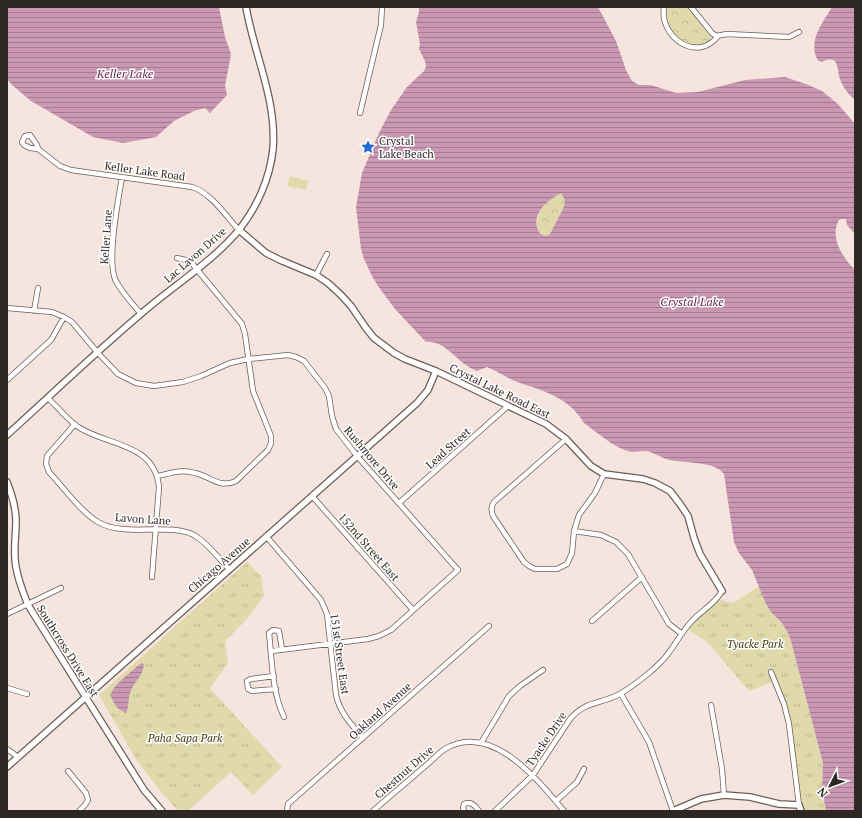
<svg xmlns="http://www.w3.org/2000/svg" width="862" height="818" viewBox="0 0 862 818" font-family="'PT Serif',serif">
<defs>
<pattern id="forest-crowns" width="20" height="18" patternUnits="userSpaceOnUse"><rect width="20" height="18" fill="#dfd9ac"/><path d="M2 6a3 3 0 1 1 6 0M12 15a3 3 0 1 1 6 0" fill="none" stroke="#c0ba94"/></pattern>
<pattern id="park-tufts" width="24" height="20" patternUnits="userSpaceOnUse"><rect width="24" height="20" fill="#dfd9ac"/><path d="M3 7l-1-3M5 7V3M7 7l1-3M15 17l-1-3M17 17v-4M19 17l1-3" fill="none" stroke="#c0ba94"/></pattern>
<pattern id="water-rules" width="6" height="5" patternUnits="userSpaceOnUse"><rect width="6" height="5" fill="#ca98b3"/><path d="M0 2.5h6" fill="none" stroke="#a47c91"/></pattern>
</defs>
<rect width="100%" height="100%" fill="#f6e5de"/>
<!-- green -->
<path fill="#dfd9ac" d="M290 176 308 181 306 190 287 186Z"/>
<!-- forest -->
<path fill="url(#forest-crowns)" d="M666 7H688L710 35 712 40C689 56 662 33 666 7Z
M561 193 565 200 564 207 550 234 546 236C530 233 537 212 546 203 550 198 556 196 561 193Z"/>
<!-- park -->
<path fill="url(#park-tufts)" d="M247 562 261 576 264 596 248 618 225 641 228 663 210 688 282 767 253 795 231 772 188 811H178L162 793 137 761 99 695Z
M760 586C763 594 765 605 772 612 781 623 786 627 791 641L823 763 822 790 826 811H801L789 724 775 681 749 691 707 642 686 628 718 599 733 603Z"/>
<!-- water -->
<path fill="url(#water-rules)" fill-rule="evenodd" d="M7 7H219L225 37 231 54 225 86 227 95 210 113 205 108 194 111 174 121 156 137 123 143 93 137 31 101 12 85 7 79Z
M419 7H598L616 41 626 70 632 81 639 85H651L676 93 698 92 745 80 785 77 806 84 822 91 838 104 855 124V234L847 225 846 219H841L839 220C829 237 843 258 855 270V811H826L822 790 823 763 791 641 788 633 781 622 771 612 766 604 752 570 739 553 734 542 724 474C714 460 683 464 666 459 660 457 653 452 646 451 641 451 636 452 631 452 614 448 598 433 584 423 572 402 551 393 529 386 524 384 519 383 515 381 505 377 497 371 487 367L477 371C474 369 469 368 466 365 454 357 442 340 426 342L395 309 378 286 372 276 364 259 361 249 356 207 362 173 379 133 391 110 407 87 424 71 426 67 425 61 419 49 420 44 416 22 419 12ZM561 193 565 200 564 207 550 234 546 236C541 235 539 233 537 228 533 212 548 200 561 193Z
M832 7H855V100C847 93 842 86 839 76 838 70 838 65 834 60 830 59 826 59 822 62 817 61 816 57 815 53 811 36 824 21 832 7Z
M141 663 144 664C143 676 133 683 130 693 128 700 129 707 126 713 121 711 117 708 114 703 113 701 111 698 111 695 111 686 134 670 141 663Z"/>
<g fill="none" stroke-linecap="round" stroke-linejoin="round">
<defs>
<path id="minor" d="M664 7C659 38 698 63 718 36
M691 7 712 33 716 36 727 34 789 37 799 32
M360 113 381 25 382 7
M38 149 37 145 30 135 25 136 22 142 24 145 30 148 38 149 60 166 71 170 192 187C211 193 225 215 239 230
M122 177C118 202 107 258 115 279 121 292 132 303 141 314
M316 275 327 254
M7 308 52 312 64 317 72 322 98 353 118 374 136 383 154 386 183 382 201 376 230 363 248 359 288 355 296 357 304 361 325 388 329 396 332 416 336 429 357 456 458 570 391 630 379 636 368 639 272 651
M34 311 38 288
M7 380 51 340 64 317
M47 399H49C57 407 66 417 75 425 106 447 154 441 159 487L152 577
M75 424 47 456 46 464 49 472C64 488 80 511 98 522 126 538 167 522 194 535 208 543 218 558 229 569
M566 439 494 502C491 507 491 510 493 516L524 562 529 566 535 569H557L567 564 572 553 574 531 579 515 595 493 604 474
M158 476C171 473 182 469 195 473 210 476 219 489 236 481L268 450 271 443V436L253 391 245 334 242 324 190 261 177 258
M312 496 413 610
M399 503 508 406
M574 531 601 535 616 542 628 554 669 624 682 634
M266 536 321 600 327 614 336 695C340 713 351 724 363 738
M7 614 61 588
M592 621 642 577
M282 649 279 631 273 630 269 633C272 661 272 692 284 717
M771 672 784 704 789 724 799 805
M274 676 251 679 247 681 248 689 252 691 276 689
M7 688 27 694
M621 694 649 742 673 811
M711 705 722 769 724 795
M481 743 509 696 520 686 543 670
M7 749 18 757
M68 771 86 793 88 800 85 805 79 811
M556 801 577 782 584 769
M287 811 288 804 489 626
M373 811C390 796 407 782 424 767 431 762 437 754 445 749 491 721 538 780 564 811
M464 811 463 808 464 804C472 801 475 806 479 811
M495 811 533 775 570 719C587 699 603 705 623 692 636 684 658 667 667 655 676 644 682 631 692 621 702 610 715 604 722 591"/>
<path id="tertiary" d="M239 230 266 253 280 260 316 275 328 283 341 295 351 306 366 328 374 338 394 353 405 359 436 371 546 424 566 439 591 466 604 474 643 479 655 483 670 491 680 504 688 516 694 538 700 554 722 591
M7 435C52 394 96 352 142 313 172 287 213 261 238 231 257 208 270 178 273 149 277 100 254 54 246 7
M7 482C12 495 16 507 16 521 16 536 13 552 16 567 18 580 23 592 28 605L144 790 162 811
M7 767 417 403 428 390 436 371
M673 811 701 799 724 795 750 797 779 804 799 805 801 811"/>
</defs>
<!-- minor casing -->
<use href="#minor" stroke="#6c5d57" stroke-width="6"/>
<!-- tertiary casing -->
<use href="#tertiary" stroke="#6c5d57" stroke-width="8"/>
<!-- minor -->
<use href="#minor" stroke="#fff" stroke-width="4.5"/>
<!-- tertiary -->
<use href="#tertiary" stroke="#fff" stroke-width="5.5"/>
</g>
<!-- icons -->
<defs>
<symbol id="sight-bare" viewBox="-9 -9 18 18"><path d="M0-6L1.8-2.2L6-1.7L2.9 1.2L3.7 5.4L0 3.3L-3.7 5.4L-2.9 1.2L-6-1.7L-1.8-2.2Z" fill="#226ad6" stroke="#fff" stroke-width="2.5" paint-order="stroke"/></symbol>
</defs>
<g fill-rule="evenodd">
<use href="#sight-bare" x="358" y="137" width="20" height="20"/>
</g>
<g text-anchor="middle" stroke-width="3" stroke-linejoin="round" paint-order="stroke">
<!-- poi labels -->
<g font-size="11" fill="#2e2825" stroke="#fff" text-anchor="start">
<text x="379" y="145">Crystal<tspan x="379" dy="13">Lake Beach</tspan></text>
</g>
<!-- street labels -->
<g font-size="11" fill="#2e2825" stroke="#fff">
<text transform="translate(145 171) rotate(8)" y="4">Keller Lake Road</text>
<text transform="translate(106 237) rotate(-86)" y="4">Keller Lane</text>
<text transform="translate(195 255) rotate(-41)" y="4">Lac Lavon Drive</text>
<text transform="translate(500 391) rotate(26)" y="4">Crystal Lake Road East</text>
<text transform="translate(448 448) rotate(-42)" y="4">Lead Street</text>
<text transform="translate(372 458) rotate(50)" y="4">Rushmore Drive</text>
<text transform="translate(143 519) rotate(4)" y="4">Lavon Lane</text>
<text transform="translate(369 547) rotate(49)" y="4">152nd Street East</text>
<text transform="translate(219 565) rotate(-41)" y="4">Chicago Avenue</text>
<text transform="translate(68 651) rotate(58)" y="4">Southcross Drive East</text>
<text transform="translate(340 654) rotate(82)" y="4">151st Street East</text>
<text transform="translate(380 711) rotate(-42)" y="4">Oakland Avenue</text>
<text transform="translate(546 739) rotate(-56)" y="4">Tyacke Drive</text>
<text transform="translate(404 772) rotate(-41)" y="4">Chestnut Drive</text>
</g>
<!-- park labels -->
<g font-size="11" font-style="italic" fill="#423c13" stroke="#fff">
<text x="755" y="648">Tyacke Park</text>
<text x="185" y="742">Paha Sapa Park</text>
</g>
<!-- water labels -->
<g font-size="12" font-style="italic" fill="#672a4f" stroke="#fff">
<text x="125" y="78">Keller Lake</text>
<text x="692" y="306">Crystal Lake</text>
</g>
</g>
<!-- border -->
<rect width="862" height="818" fill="none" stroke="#2e2825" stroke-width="16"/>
<!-- north arrow -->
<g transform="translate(830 786) rotate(228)" stroke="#ffffff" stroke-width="3" paint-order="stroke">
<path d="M0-3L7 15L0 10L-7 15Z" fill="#2e2825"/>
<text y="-6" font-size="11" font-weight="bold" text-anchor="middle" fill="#2e2825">N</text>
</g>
</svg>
